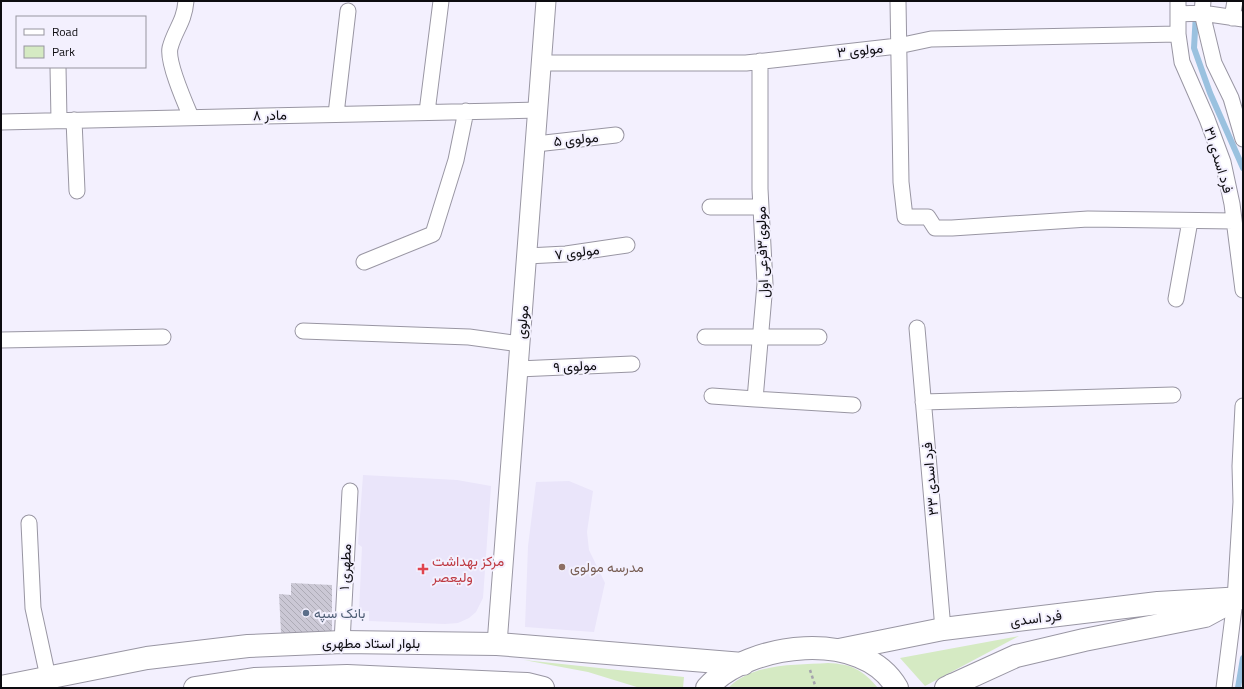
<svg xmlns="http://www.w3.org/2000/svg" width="1244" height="689" viewBox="0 0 1244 689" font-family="'Titillium Web',Vazirmatn,sans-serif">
<defs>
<pattern id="building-back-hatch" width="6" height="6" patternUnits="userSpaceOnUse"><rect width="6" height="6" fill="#cbc8d5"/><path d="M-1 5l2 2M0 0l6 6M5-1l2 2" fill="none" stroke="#adabb6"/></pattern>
</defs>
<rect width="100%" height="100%" fill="#f3f0fe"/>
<!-- built -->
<path fill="#eae5fa" d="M363 475 457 480 491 486 483 598 476 612 469 618 458 623 445 624 369 621V611H359L362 547 358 544Z
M569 481 593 491 587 532 589 550 605 583 594 632 525 627 528 546 536 482Z"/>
<!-- park -->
<path fill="#d5eac3" d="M1019 636 925 686 900 658Z
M524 660 684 677 683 688H640L588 672Z
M828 663C852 664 863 670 878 688H728C753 663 795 665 828 663Z"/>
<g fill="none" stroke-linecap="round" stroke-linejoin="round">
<!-- stream -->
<path stroke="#9ac1df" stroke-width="6" d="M1196 13 1194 48 1210 93 1243 168
M1238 688 1243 658"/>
</g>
<!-- building -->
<path fill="url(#building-back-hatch)" d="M291 583 332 585V631L281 633 279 594 291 595Z"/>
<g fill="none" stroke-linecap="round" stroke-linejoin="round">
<defs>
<path id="minor" d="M186 1C184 23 175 29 170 48 167 62 185 103 191 117
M898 1 901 182 905 217H928L935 228H952L1088 219 1234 221
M1178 1V34L1182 62 1207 119 1223 162 1232 204 1243 290
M1203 1 1202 13 1214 63 1231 98 1243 139
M1178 14 1202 13 1243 19
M1232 18 1235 1
M542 63H746L898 46 931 39 1178 34
M58 67 59 120
M427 112 441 1
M336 114 348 11
M74 120 77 191
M1 122 539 110
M536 144 616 135
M710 207H761
M527 256 566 254 627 245
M364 262 433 234 456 160 466 111
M1176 299 1190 221
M917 328 943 629
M303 331 469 337 520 344
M705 337H819
M1 340 163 337
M518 369 632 364
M712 396 755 399 765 284 760 189V61
M755 399 853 405
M923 402 1173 395
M29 523 33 608 48 677
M342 642 350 491
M1224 688 1235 600 1241 502 1240 466 1243 406"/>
<path id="tertiary" d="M497 644 546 1"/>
<path id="secondary" d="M839 650 943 629 1158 603 1243 598
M946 688 1016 656 1084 640 1205 616 1229 603"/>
<path id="primary" d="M1 687 147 658 248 646 342 642 497 644 743 664
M195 688 254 679 347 676 527 684 543 688
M707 688C748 642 863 628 897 688
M950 688 952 685"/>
</defs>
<!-- minor casing -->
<use href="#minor" stroke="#9996a3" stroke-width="17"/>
<!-- tertiary casing -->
<use href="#tertiary" stroke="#9996a3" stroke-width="21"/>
<!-- secondary casing -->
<use href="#secondary" stroke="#9996a3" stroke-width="24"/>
<!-- primary casing -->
<use href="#primary" stroke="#9996a3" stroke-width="24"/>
<!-- path -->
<path stroke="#a4a2ac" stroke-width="2.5" stroke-dasharray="3 3" stroke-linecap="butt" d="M810 670 816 688"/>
<!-- minor -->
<use href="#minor" stroke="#fff" stroke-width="15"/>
<!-- tertiary -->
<use href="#tertiary" stroke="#fff" stroke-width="19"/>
<!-- secondary -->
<use href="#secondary" stroke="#fff" stroke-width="22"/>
<!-- primary -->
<use href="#primary" stroke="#fff" stroke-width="22"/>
</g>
<!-- markers -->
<circle fill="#8d6e63" stroke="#f3f0fe" stroke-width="1.5" cx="562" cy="567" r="4"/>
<path fill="#e0444e" stroke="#f3f0fe" stroke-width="1.5" d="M421 563h4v4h4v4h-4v4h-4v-4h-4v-4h4z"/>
<circle fill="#5c6f8a" stroke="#f3f0fe" stroke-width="1.5" cx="306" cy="613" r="4"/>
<g text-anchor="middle" stroke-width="4" stroke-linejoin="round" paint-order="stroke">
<!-- street labels -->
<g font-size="14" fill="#0d0c10" stroke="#f3f0fe">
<text transform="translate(860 50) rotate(-6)" y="5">مولوی ۳</text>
<text transform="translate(270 115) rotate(-1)" y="5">مادر ۸</text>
<text transform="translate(576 139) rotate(-6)" y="5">مولوی ۵</text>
<text transform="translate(1219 160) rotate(73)" y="5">فرد اسدی ۳۱</text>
<text transform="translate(577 252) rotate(-7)" y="5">مولوی ۷</text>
<text transform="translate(762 252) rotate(-92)" y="5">مولوی۳فرعی اول</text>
<text transform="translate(522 322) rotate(-85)" y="5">مولوی</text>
<text transform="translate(575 366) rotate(-3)" y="5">مولوی ۹</text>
<text transform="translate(930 479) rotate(-95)" y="5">فرد اسدی ۳۳</text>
<text transform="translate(345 567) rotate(-87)" y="5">مطهری ۱</text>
<text transform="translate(1036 618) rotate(-7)" y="5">فرد اسدی</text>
<text x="371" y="648">بلوار استاد مطهری</text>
</g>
<!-- health labels -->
<g font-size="14" fill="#be3a42" stroke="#f3f0fe" text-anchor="start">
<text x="432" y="566">مرکز بهداشت<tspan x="432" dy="16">ولیعصر</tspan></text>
</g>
<!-- education labels -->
<g font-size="14" fill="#785e54" stroke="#f3f0fe" text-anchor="start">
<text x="570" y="572">مدرسه مولوی</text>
</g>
<!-- service labels -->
<g font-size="14" fill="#4e5e75" stroke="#f3f0fe" text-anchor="start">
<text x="314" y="618">بانک سپه</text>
</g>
</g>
<!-- border -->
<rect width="1244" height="689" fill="none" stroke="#0d0c10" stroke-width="4"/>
<!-- legend -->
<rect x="16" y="16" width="130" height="52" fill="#f3f0fe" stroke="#97959f"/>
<rect x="24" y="29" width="20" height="6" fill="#ffffff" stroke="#97959f"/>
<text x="52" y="36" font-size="12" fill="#0d0c10">Road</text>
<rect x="24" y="46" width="20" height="12" fill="#d5eac3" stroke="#97959f"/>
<text x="52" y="56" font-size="12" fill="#0d0c10">Park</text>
</svg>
